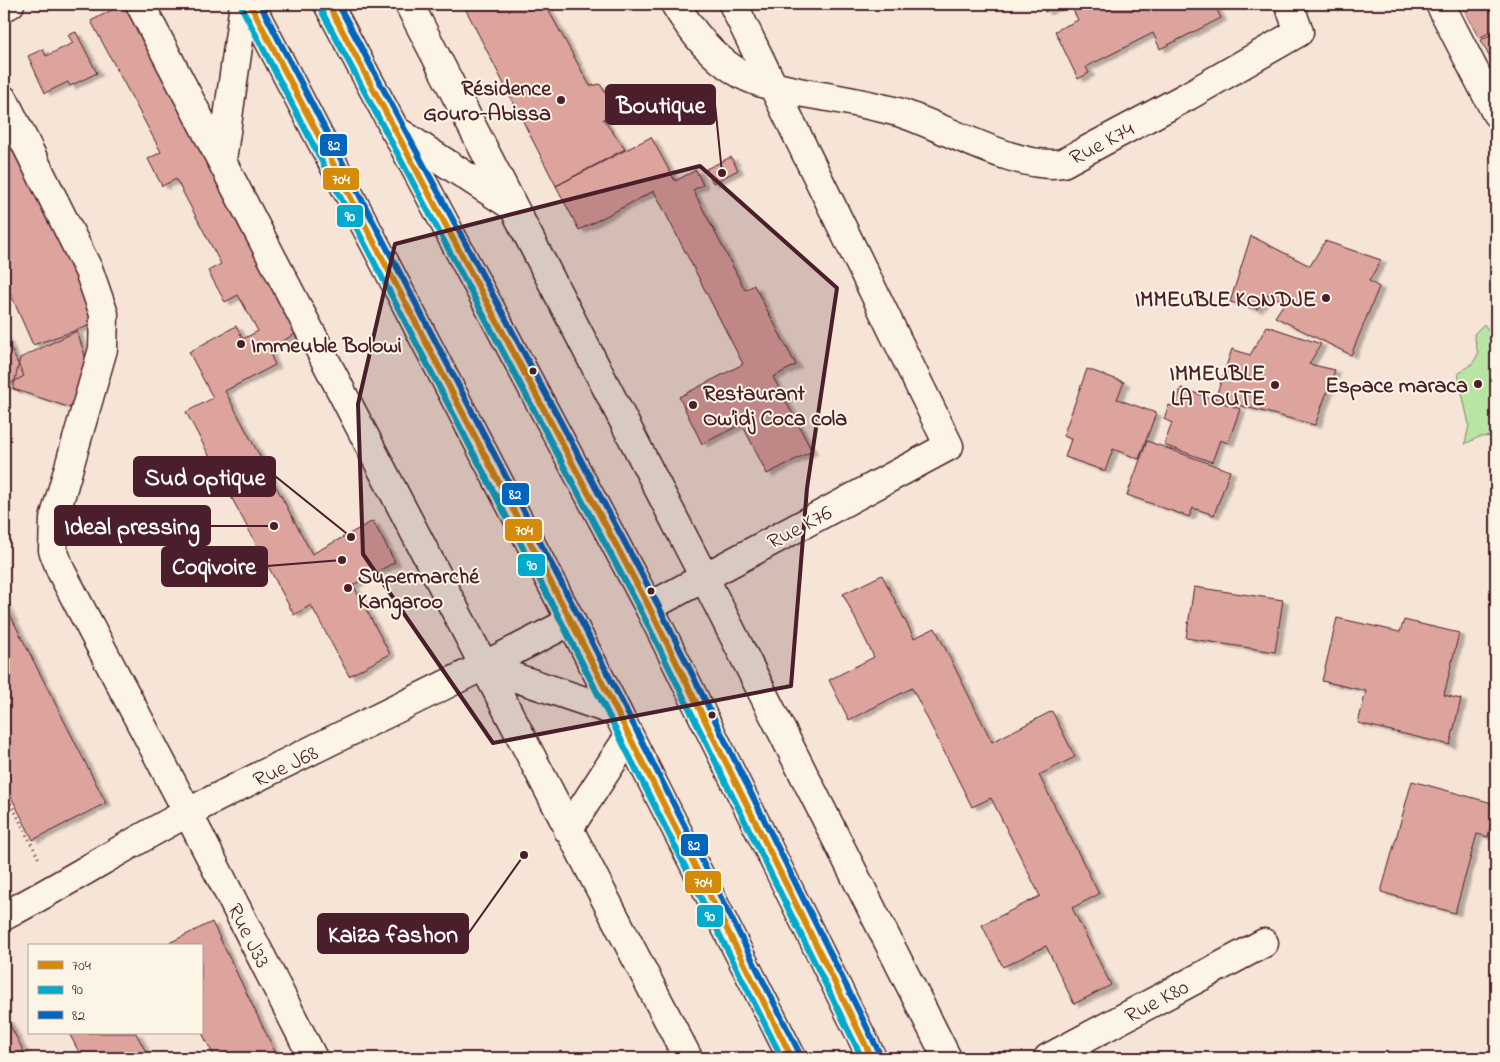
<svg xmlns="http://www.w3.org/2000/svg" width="1500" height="1062" viewBox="0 0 1500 1062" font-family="'Indie Flower',sans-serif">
<defs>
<filter id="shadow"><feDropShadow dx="5.5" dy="3" stdDeviation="1" flood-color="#0004"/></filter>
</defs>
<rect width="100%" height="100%" fill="#f6e5d7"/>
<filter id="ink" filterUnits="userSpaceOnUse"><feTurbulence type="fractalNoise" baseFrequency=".02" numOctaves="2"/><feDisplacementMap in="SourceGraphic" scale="10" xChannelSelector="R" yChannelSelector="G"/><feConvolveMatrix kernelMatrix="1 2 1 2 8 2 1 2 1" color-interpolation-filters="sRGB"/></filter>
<g filter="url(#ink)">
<!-- green -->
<path fill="#b8e5a3" stroke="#818267" d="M1484 324 1496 342V436L1479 437 1465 444 1469 425 1458 374 1473 363 1478 354 1474 334Z"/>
<!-- building -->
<path fill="#dda39d" stroke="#4a1f2b" filter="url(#shadow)" d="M123 4H127L301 331 268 349 275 365 225 391 312 554 373 521 395 562 353 585 390 654 349 676 311 605 294 615 186 412 213 398 189 352 236 326 243 339 258 331 238 295 225 302 208 271 221 264 176 179 162 186 148 159 161 152 91 21Z
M463 4H545L590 86 600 84 618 114 603 119 625 149 556 186Z
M1042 4H1061L1045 12Z
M1070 4H1214L1221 18 1160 49 1153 33 1086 67 1089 73 1078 79 1055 31 1078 20Z
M1461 4H1496V29L1479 38Z
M76 32 97 73 70 86 68 82 45 93 28 56 43 49 46 56 73 43 68 35Z
M1496 32V70L1481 40Z
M4 107 103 321 33 345 4 279Z
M651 137 675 181 696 170 703 185 693 190 745 290 754 285 796 365 773 377 812 451 767 474 742 424 702 444 679 397 743 364 654 191 579 230 556 186Z
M731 157 738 170 713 183 706 169Z
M1251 236 1310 266 1325 241 1381 260 1369 281 1379 287 1351 355 1275 317 1285 302 1267 294 1257 309 1230 302Z
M1267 326 1321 344 1309 364 1335 370 1315 425 1215 399 1232 349 1250 355Z
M77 331 87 362 71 408 13 389 20 358Z
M4 335 24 376 4 387Z
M1087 369 1124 382 1117 399 1156 413 1139 459 1113 449 1105 471 1065 457 1071 439 1063 436Z
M1181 388 1240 409 1228 443 1220 440 1212 462 1164 445 1172 423 1164 419 1169 405 1175 407Z
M1147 441 1230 471 1214 515 1193 508 1189 517 1127 495Z
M882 575 914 638 935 628 992 742 1052 711 1075 757 1039 775 1099 894 1072 908 1111 985 1074 1004 1046 946 1003 967 982 925 1040 896 991 798 972 807 912 688 849 720 829 680 874 657 843 594Z
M1194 587 1283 600 1275 652 1186 638Z
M4 603 106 803 33 840 4 783Z
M1337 618 1400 632 1404 620 1459 633 1444 695 1461 699 1450 745 1358 723 1366 691 1322 681Z
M1412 781 1496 804 1488 837 1477 834 1455 913 1381 892Z
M212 922 278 1058H215L201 1031V946H163Z
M7 1019 27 1058H4V1021Z
M69 1033H136L149 1058H82Z"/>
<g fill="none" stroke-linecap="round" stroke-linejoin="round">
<defs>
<path id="minor" d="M140 4 688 1058
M409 4 704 577 947 1058
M675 4C690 29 710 55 736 71 755 84 782 88 804 93 835 98 867 104 898 112 943 126 1018 171 1063 163L1188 96 1299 32 1289 4
M1440 4 1496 113
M4 7 10 4
M4 100 89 271 104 314 103 349 54 519 53 550 61 571 188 813 313 1058
M394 129 512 206
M222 160 244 4
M649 607 949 446 733 4
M484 667 617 712
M568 830 629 736
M4 916C67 883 126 845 189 812 315 746 445 688 571 621
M1048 1058 1264 943"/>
<path id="major" d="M250 4 571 621 792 1058
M328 4 649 607 872 1058"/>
</defs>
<!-- minor casing -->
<use href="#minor" stroke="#4a1f2b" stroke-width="31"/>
<!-- major casing -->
<use href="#major" stroke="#4a1f2b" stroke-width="31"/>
<!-- path -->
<path stroke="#4a1f2b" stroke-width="3" stroke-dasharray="1 4" stroke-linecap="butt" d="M4 790 39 859"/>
<!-- minor -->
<use href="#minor" stroke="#fcf5e5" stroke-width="28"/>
<!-- major -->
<use href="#major" stroke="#fcf5e5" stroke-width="28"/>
<defs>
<path id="bus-1" d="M250 4 571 621 792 1058
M328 4 649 607 872 1058"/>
<path id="bus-2" d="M242 8 563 625 782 1058
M320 8 641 611 862 1058"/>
<path id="bus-3" d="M260 4 579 617 800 1054
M338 4 657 603 880 1054"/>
</defs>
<!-- bus-1 casing -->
<use href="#bus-1" stroke="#fcf5e5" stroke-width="10"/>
<!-- bus-2 casing -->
<use href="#bus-2" stroke="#fcf5e5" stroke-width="10"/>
<!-- bus-3 casing -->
<use href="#bus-3" stroke="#fcf5e5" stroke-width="10"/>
<!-- bus-1 -->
<use href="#bus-1" stroke="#d48b09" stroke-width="6"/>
<!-- bus-2 -->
<use href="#bus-2" stroke="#00a9ce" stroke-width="6"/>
<!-- bus-3 -->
<use href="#bus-3" stroke="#0065bd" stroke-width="6"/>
</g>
</g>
<!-- marked area -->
<path fill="#4a1f2b" fill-opacity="0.2" stroke="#4a1f2b" stroke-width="4" stroke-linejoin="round" d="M700 166 837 288 807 488 791 686 493 743 363 554 358 404 395 244Z"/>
<!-- markers -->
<g fill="#4a1f2b" stroke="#fcf5e5" stroke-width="2">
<circle cx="561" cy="100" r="5"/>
<circle cx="1326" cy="298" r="5"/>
<circle cx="241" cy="344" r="5"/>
<circle cx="533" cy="371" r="4.5"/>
<circle cx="1478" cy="384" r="5"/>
<circle cx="1275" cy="385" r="5"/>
<circle cx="693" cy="405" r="5"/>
<circle cx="348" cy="588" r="5"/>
<circle cx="651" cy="591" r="4.5"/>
<circle cx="712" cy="715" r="4.5"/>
</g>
<g text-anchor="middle" stroke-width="4" stroke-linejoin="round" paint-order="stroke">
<!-- poi labels -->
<g font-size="22" font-weight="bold" fill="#4a1f2b" stroke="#fcf5e5" text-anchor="end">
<text x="551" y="95">Résidence<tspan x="551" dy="25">Gouro-Abissa</tspan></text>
<text x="1316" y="306">IMMEUBLE KONDJE</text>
<text x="251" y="352" text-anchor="start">Immeuble Bolowi</text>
<text x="1265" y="380">IMMEUBLE<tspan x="1265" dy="25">LA TOUTE</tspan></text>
<text x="1468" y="392">Espace maraca</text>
<text x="703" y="400" text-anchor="start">Restaurant<tspan x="703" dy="25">Ow’idj Coca cola</tspan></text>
<text x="358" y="583" text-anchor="start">Supermarché<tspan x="358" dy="25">Kangaroo</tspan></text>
</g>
<!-- street labels -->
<g font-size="22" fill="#4a1f2b" stroke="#fcf5e5">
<text transform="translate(1101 142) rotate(-28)" y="8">Rue K74</text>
<text transform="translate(799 526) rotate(-28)" y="8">Rue K76</text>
<text transform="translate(285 765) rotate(-26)" y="8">Rue J68</text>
<text transform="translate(250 935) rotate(63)" y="8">Rue J33</text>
<text transform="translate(1156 1000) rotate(-28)" y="8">Rue K80</text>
</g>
</g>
<!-- callouts -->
<path fill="none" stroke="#4a1f2b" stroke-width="2" d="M722 173L715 104M351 537L275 476M274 526L210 526M342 560L267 566M524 855L468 934"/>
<g fill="#4a1f2b" stroke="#fcf5e5" stroke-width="2">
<circle cx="722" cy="173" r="5"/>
<circle cx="351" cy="537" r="5"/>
<circle cx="274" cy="526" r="5"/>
<circle cx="342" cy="560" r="5"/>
<circle cx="524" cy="855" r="5"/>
</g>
<g fill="#4a1f2b" stroke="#4a1f2b" stroke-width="2">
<rect x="606" y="85" width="109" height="39" rx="5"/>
<rect x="134" y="457" width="141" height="39" rx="5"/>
<rect x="55" y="506" width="155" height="39" rx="5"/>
<rect x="162" y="547" width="105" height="39" rx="5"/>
<rect x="318" y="914" width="150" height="39" rx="5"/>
</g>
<g font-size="24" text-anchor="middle" font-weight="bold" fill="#fff">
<text x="661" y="113">Boutique</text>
<text x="205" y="485">Sud optique</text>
<text x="132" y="534">Ideal pressing</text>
<text x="214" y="574">Coqivoire</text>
<text x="393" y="942">Kaiza fashon</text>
</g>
<g stroke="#fcf5e5" stroke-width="2">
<rect x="319" y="133" width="29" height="24" rx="5" fill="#0065bd"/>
<rect x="322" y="167" width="38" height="24" rx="5" fill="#d48b09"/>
<rect x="336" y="204" width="28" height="24" rx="5" fill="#00a9ce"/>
<rect x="501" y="482" width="29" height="24" rx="5" fill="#0065bd"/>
<rect x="504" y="518" width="39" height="24" rx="5" fill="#d48b09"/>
<rect x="517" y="553" width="29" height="24" rx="5" fill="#00a9ce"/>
<rect x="680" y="833" width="29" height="24" rx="5" fill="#0065bd"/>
<rect x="684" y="870" width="38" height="24" rx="5" fill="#d48b09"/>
<rect x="696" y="904" width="28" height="24" rx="5" fill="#00a9ce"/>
</g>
<g font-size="14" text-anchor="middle" font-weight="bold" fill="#fff">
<text x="334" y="150">82</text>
<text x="341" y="184">704</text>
<text x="350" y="221">90</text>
<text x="515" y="499">82</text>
<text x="524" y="535">704</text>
<text x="532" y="570">90</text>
<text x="694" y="850">82</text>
<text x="703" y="887">704</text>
<text x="710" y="921">90</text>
</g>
<!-- margin -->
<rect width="1500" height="1062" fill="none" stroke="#fcf5e5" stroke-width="20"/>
<rect x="10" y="10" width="1480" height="1042" fill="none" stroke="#4a1f2b" stroke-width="2" filter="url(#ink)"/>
<!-- legend -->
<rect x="28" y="944" width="175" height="90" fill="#fcf5e5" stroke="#b59f9b"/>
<rect x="38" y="961" width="25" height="8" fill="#d48b09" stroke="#b59f9b"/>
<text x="72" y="970" font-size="15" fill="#4a1f2b">704</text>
<rect x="38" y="986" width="25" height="8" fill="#00a9ce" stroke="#b59f9b"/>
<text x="72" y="994" font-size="15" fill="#4a1f2b">90</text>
<rect x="38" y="1011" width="25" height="8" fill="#0065bd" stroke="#b59f9b"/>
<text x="72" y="1020" font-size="15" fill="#4a1f2b">82</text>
</svg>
